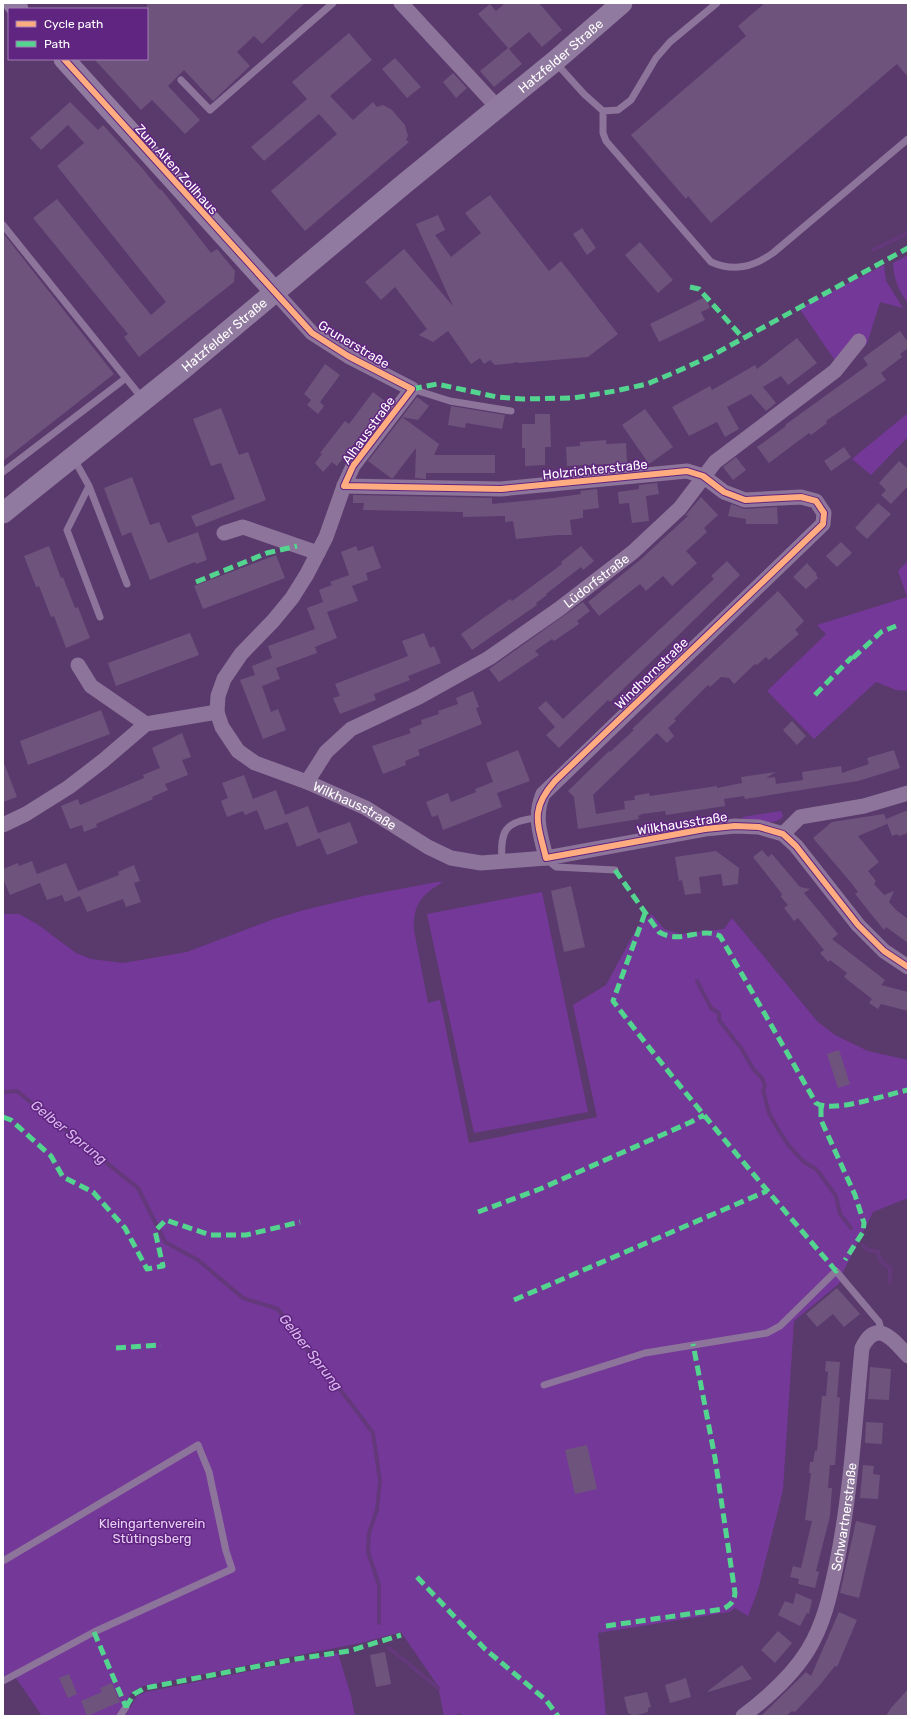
<svg xmlns="http://www.w3.org/2000/svg" width="911" height="1719" viewBox="0 0 911 1719" font-family="Rubik,sans-serif">
<rect width="100%" height="100%" fill="#5a396c"/>
<!-- green -->
<path fill="#743898" d="M908 255V303C898 290 894 279 893 263Z
M884 265 886 281 903 308 880 302 867 344 836 362 799 308Z
M908 413V437L871 475 852 459Z
M908 561V691L896 690 876 682 814 739 767 691 826 634 817 625 907 597 898 571Z
M781 811 783 816C775 828 754 819 742 818V817Z
M437 882H443C422 895 413 903 414 930L428 1003 440 1000 469 1143 597 1117 573 1005 606 985 638 926 652 914 664 929 680 934 724 929 732 918 817 1021 835 1035 868 1051 908 1060V1198L873 1212 842 1274 841 1282 794 1321 783 1490 758 1590 748 1616 735 1608 729 1612 598 1633 606 1716H444L438 1686 401 1632 361 1643 143 1686 132 1692 118 1716H42L16 1678 3 1685V914H19L37 924 76 953 91 959 123 963 187 952 274 919 304 910 363 896Z
M542 892 588 1112 474 1133 427 914Z
M338 1653 351 1696 355 1716H125L137 1696 146 1692Z"/>
<g fill="none" stroke-linecap="round" stroke-linejoin="round">
<!-- stream -->
<path stroke="#64397b" stroke-width="4" d="M873 250 908 233
M697 981 711 1008 719 1013V1020L741 1048 754 1070 762 1078 765 1086 763 1090 769 1113 779 1131 789 1146 804 1162 816 1169 820 1174 836 1196 840 1214 851 1228
M3 1092 17 1091 138 1188 165 1242 198 1260 243 1298 278 1309 305 1347 346 1397 373 1433 380 1481 377 1510 369 1533 368 1552 379 1585V1623
M863 1246 868 1250 878 1252 881 1262 890 1268V1282
M389 1648 438 1688
M459 1715 460 1716"/>
</g>
<!-- building -->
<path fill="#6e547d" d="M147 3H305L262 44 254 36 237 52 250 66 213 101 184 70 168 86 200 120 185 134 152 100 141 110 94 59H147Z
M505 3H539L562 30 542 47 529 32 509 49 522 64 494 87 480 71 508 48 478 14 490 4 496 11Z
M765 3H908V77L897 64 711 223 688 196 686 199 631 135 746 36 738 26Z
M349 33 372 60 330 96 353 120 373 102 377 107 383 105 392 110 405 125 408 136 406 140 409 142 305 231 271 191 337 134 319 114 264 161 251 147 307 99 292 82Z
M395 58 421 87 407 98 382 69Z
M453 73 467 88 456 98 443 82Z
M70 102 98 130 103 125 142 168 160 190 161 189 211 253 217 249 235 271 234 282 139 357 124 337 128 334 33 218 57 199 151 315 166 302 57 166 84 143 68 125 41 150 30 138Z
M490 195 549 271 561 261 618 334 588 357 520 363 515 362 514 363 495 365 490 360 484 364 480 358 471 364 448 331 433 342 419 335 427 329 395 287 381 300 365 282 404 249 453 306 416 224 438 215 445 230 435 235 451 257 481 233 465 213Z
M582 228 596 248 587 255 573 234Z
M3 233 114 374 3 461Z
M640 242 673 280 658 293 625 255Z
M705 297 710 308 701 312 705 320 659 342 650 324Z
M900 331 908 342V348L900 354 902 357 881 373 886 380 826 421 827 423 811 435 809 433 769 463 757 447 786 426 785 425 868 365 863 358Z
M797 338 817 363 788 385 781 376 763 387 776 403 766 411 751 394 727 407 739 429 725 437 717 422 689 436 672 407 710 386 712 390 755 365 757 369Z
M325 364 340 375 320 402 324 406 318 414 307 405 311 400 304 394Z
M373 392 386 402 337 466 332 462 323 472 315 463 322 454 320 453 345 421 349 424Z
M417 397 429 406 418 420 402 417Z
M451 406 505 415 502 429 466 423 465 428 448 425Z
M221 408 239 455 248 452 266 500 196 527 191 516 235 499 221 463 211 466 193 419Z
M645 409 673 447 649 464 622 425Z
M535 414H550L551 447H545V465L525 466V448H522V424H535Z
M402 417 439 444 434 455H495V473H426V479L415 478 416 448 393 478H391L368 461Z
M606 440V444L626 443 627 463 567 466 566 447 580 446V442Z
M844 447 851 457 831 471 824 461Z
M736 457 746 470 733 480 723 467Z
M899 461 908 469V486L891 504 881 495 886 490 879 483Z
M132 477 150 525 159 522 168 543 198 532 207 560 196 564 195 562 150 580 131 532 122 536 104 488Z
M657 483 659 494 646 496 649 521 632 523 629 503 619 504 618 492 639 489V485Z
M597 489 599 508 583 510V518L570 520 572 535H558L516 539 513 521 505 522V516L463 517V512L363 510 364 503H353V495L492 498V504L553 498 581 494 580 491Z
M701 497 718 515 704 528 707 532 686 551 697 563 672 586 663 576 646 591 640 584 599 616 588 602 640 560 689 515 685 516Z
M878 503 891 514 867 539 855 528Z
M731 504 745 509 777 507 778 524H746V519L728 516Z
M841 542 852 553 837 567 826 556Z
M49 546 61 578 63 577 75 608 78 607 90 638 66 648 54 616 51 617 39 586 36 587 24 556Z
M356 546 358 551 373 546 381 568 366 573 368 580 352 586 358 601 327 612 337 638 315 647 317 653 276 668 280 679 262 686 271 712 278 709 286 730 263 739 240 680 255 675 252 666 272 658 268 646 315 629 307 608 323 602 319 590 332 585 330 582 349 575 341 552Z
M581 546 594 561 583 570 581 567 546 594 547 595 536 603 537 605 472 650 461 634 510 599 512 601 562 564 561 562Z
M276 555 285 578 203 609 194 586Z
M727 561 740 575 610 702 608 700 559 748 546 735 555 727 538 708 546 701 563 719 714 579 711 576Z
M807 563 817 574 816 575 818 578 806 589 793 577Z
M778 591 804 621 795 630 799 634 769 660 766 657 757 665 755 664 734 684 729 678 721 677 710 687 708 685 674 719 676 721 668 728 674 736 667 743 657 733 593 795 596 814 625 809 624 801 635 800 634 796 649 793 650 796 717 786V788L742 783 741 777 776 772 766 778 775 777 776 784 803 780 802 772 841 766 842 773 869 764 867 758 894 750 900 768 858 781 745 799 744 796 724 799 725 806 666 815 665 811 642 814 638 816 639 819 578 829 574 797 568 791 609 751 610 752 634 730 632 729Z
M583 602 590 611 577 621 579 624 554 641 552 639 535 651 539 655 499 682 489 669Z
M190 633 199 655 116 686 108 663Z
M424 633 430 648 434 646 441 663 408 676 410 680 374 694 376 700 340 714 333 698 340 696 335 684 408 656 402 641Z
M473 691 479 707 476 708 482 724 418 750 420 755 405 761 406 765 383 774 372 746 411 733 409 729 422 724 421 720 439 714 438 711 458 704 456 698Z
M101 710 110 734 28 765 20 741Z
M792 721 806 736 797 745 783 730Z
M182 733 191 757 182 760 188 775 165 784 168 790 152 797 153 799 96 824 97 827 84 832 82 825 70 829 61 806 78 799 80 805 144 778 143 775 160 768 152 748Z
M518 750 530 781 497 793 502 807 443 830 438 815 432 817 426 802 448 793 451 802 476 792 475 789 493 782 486 763Z
M4 763 17 797 3 802V764Z
M244 775 253 799 276 790 288 822 265 830 257 810 245 815 243 811 227 817 221 801 228 798 222 783Z
M308 806 318 833 350 822 358 843 327 855 319 836 320 838 297 847 285 815Z
M908 810V833L899 836 897 834 892 836 886 820 887 824 858 836 879 862 868 871 876 881 874 884 884 895 894 891 889 902 896 910 908 919V943L886 927 884 930 855 894 858 892 853 885 813 838 832 822 884 814 886 819Z
M762 850 768 857 772 854 800 887 810 889 804 893 838 934 832 939 885 980 881 985 908 992V1011L881 1004 878 1009 869 1003 872 999 844 977 847 973 830 960 828 962 820 953 824 950 798 918 794 921 784 908 788 905 781 897 782 894 753 857Z
M716 851 739 868 738 884 723 886 721 874 699 877 701 893 685 895 682 880 679 881 675 857Z
M32 861 39 880 37 874 66 863 78 891 119 875 118 872 134 865 140 881 134 883 141 902 126 907 123 899 87 912 80 896 65 902 62 895 47 900 40 883 10 895 3 879V869L18 863 19 866Z
M571 886 585 947 564 952 551 891Z
M839 1050 850 1084 838 1088 827 1054Z
M837 1288 860 1314 844 1327 833 1314 817 1327 806 1314Z
M826 1361 840 1362 837 1397 840 1398 835 1465H830L828 1488H832L830 1516 816 1571 819 1572 815 1588 798 1584 799 1579 790 1577 793 1566 801 1568 812 1521 805 1520 811 1473H809L810 1462H813L815 1451H817L822 1396H826L828 1372 825 1371Z
M870 1367 891 1369 889 1400 868 1399Z
M866 1422 883 1423 882 1444 865 1443Z
M587 1445 597 1489 575 1494 565 1450Z
M863 1465 874 1466 873 1474 880 1475 878 1499 860 1498Z
M856 1521 876 1526 859 1598 840 1593Z
M796 1593 812 1600 809 1614 807 1613 800 1626 778 1615 785 1601 793 1604Z
M839 1612 857 1620 837 1667 835 1666 819 1686 795 1712 792 1711 786 1716H761L806 1672 811 1676Z
M778 1631 792 1643 775 1663 761 1650Z
M385 1652 391 1684 376 1687 370 1655Z
M742 1665 752 1679 708 1692V1691Z
M69 1674 77 1694 68 1698 59 1678Z
M686 1678 691 1697 670 1703 665 1685Z
M112 1683 120 1702 87 1716 81 1701 102 1692 100 1688Z
M908 1689V1716H886L891 1708Z
M647 1692 651 1707 648 1708V1712L634 1716 628 1713 624 1697Z"/>
<g fill="none" stroke-linecap="round" stroke-linejoin="round">
<!-- service -->
<path stroke="#8d749a" stroke-width="7" d="M717 3 670 42 656 58 631 100 618 110 603 111V133L606 141 711 262C734 272 753 267 773 253L908 139
M556 63 584 94 603 111
M181 80 210 110 333 3
M3 225 142 398
M412 389 450 401 511 411
M74 459 89 486 127 584
M3 472 126 378
M89 486 67 530 100 617
M546 859 556 867 615 870
M502 863C500 831 504 821 537 818
M544 1385 645 1353 767 1333 780 1326 836 1271 879 1322 882 1333
M3 1561 198 1445 209 1472 226 1551 232 1569 94 1632 3 1681
M120 1716 126 1707"/>
<!-- minor -->
<g stroke="#8d749a" stroke-width="15">
<path d="M401 3 498 108"/>
<path id="s1" d="M275 292 312 333 348 356 412 389 353 466 344 486 326 537 307 574 292 598 273 621 241 654 224 679 218 696 217 712 222 727 238 751 255 763 307 782 366 808 428 847 451 858 481 863 546 858 705 829 735 826 759 827 783 834 796 846 858 925 884 951 908 967"/>
<path d="M344 486 501 489 687 471 703 476 724 492 745 500 801 497 816 501 824 513 823 524 543 794C533 818 541 835 546 858"/>
<path d="M224 533 243 527 318 553"/>
<path d="M78 665 91 686 146 724"/>
<path id="s2" d="M307 782 326 752 351 729 419 697 489 658 559 609 633 552 680 508 715 462 835 371 859 341"/>
<path d="M3 825 26 814 69 787 104 760 146 724 217 712"/>
<path d="M783 834 800 817 864 806 908 793"/>
<path id="s3" d="M743 1716C767 1698 792 1676 808 1650 824 1624 830 1595 836 1567 851 1494 855 1421 862 1348 877 1317 894 1341 908 1356"/>
</g>
<!-- secondary -->
<g stroke="#917a9f" stroke-width="21">
<path d="M13 3 18 9"/>
<path d="M64 59 275 292"/>
<path id="s4" d="M3 513 184 368 404 184 555 61 622 3"/>
</g>
<!-- quiet -->
<path stroke="#53d58f" stroke-width="5" stroke-dasharray="10 5" stroke-linecap="butt" d="M690 287 699 289 743 338
M412 389 437 384 497 397 523 399 574 398 615 391 647 384 678 371 711 356 908 248
M196 582 267 553 297 546
M853 658 881 632 896 626
M815 695 852 657
M615 870 659 932C681 945 700 926 720 936L816 1103C832 1114 888 1094 908 1090
M645 913 613 1001C684 1094 760 1182 836 1271L839 1267
M821 1107V1120L855 1195 864 1223 863 1232 845 1260
M3 1117 11 1120 51 1156 63 1177 93 1192 125 1228 147 1269 163 1266 155 1231 166 1220 210 1235H246L300 1222
M478 1212 540 1189 691 1122 704 1115
M514 1300 767 1191
M116 1348 161 1345
M417 1577 485 1649 546 1700 558 1716
M606 1626 723 1609C731 1605 734 1602 735 1593L715 1458 693 1344
M94 1632 126 1707
M126 1707 134 1694 145 1688 290 1660 349 1651 401 1635"/>
<defs>
<path id="cycleway" d="M64 59 312 333 348 356 412 389 353 466 344 486 501 489 687 471 703 476 724 492 745 500 801 497 816 501 824 513 823 524 555 781C529 810 538 824 546 858L705 829 735 826 759 827 783 834 796 846 858 925 884 951 908 967"/>
</defs>
<!-- cycleway casing -->
<use href="#cycleway" stroke="#602481" stroke-width="8"/>
<!-- cycleway -->
<use href="#cycleway" stroke="#ffac80" stroke-width="6"/>
</g>
<g text-anchor="middle" stroke-width="3" stroke-linejoin="round" paint-order="stroke">
<!-- street labels -->
<g font-size="13" fill="#fff" stroke="#602481">
<text dy="5" stroke="none"><textPath href="#s4" startOffset="721">Hatzfelder Straße</textPath></text>
<text transform="translate(177 169) rotate(48)" y="5">Zum Alten Zollhaus</text>
<text dy="5" stroke="none"><textPath href="#s4" startOffset="284">Hatzfelder Straße</textPath></text>
<text transform="translate(354 344) rotate(31)" y="5">Grunerstraße</text>
<text transform="translate(368 430) rotate(-54)" y="5">Alhausstraße</text>
<text transform="translate(595 469) rotate(-6)" y="5">Holzrichterstraße</text>
<text dy="5" stroke="none"><textPath href="#s2" startOffset="357">Lüdorfstraße</textPath></text>
<text transform="translate(651 673) rotate(-44)" y="5">Windhornstraße</text>
<text dy="5" stroke="none"><textPath href="#s1" startOffset="727">Wilkhausstraße</textPath></text>
<text transform="translate(682 823) rotate(-9)" y="5">Wilkhausstraße</text>
<text dy="5" stroke="none"><textPath href="#s3" startOffset="232">Schwartnerstraße</textPath></text>
</g>
<!-- park labels -->
<g font-size="13" fill="#e7cff5" stroke="#602481">
<text x="152" y="1528">Kleingartenverein<tspan x="152" dy="15">Stütingsberg</tspan></text>
</g>
<!-- water labels -->
<g font-size="14" font-style="italic" fill="#d9b7ef" stroke="#602481">
<text transform="translate(69 1132) rotate(39)" y="5">Gelber Sprung</text>
<text transform="translate(311 1352) rotate(52)" y="5">Gelber Sprung</text>
</g>
</g>
<!-- border -->
<rect width="911" height="1719" fill="none" stroke="#ffffff" stroke-width="8"/>
<!-- legend -->
<rect x="8" y="8" width="140" height="52" fill="#602481" stroke="#a07cb3"/>
<rect x="16" y="21" width="20" height="6" fill="#ffac80" stroke="#a07cb3"/>
<text x="44" y="28" font-size="12" fill="#ffffff">Cycle path</text>
<rect x="16" y="41" width="20" height="6" fill="#53d58f" stroke="#a07cb3"/>
<text x="44" y="48" font-size="12" fill="#ffffff">Path</text>
</svg>
